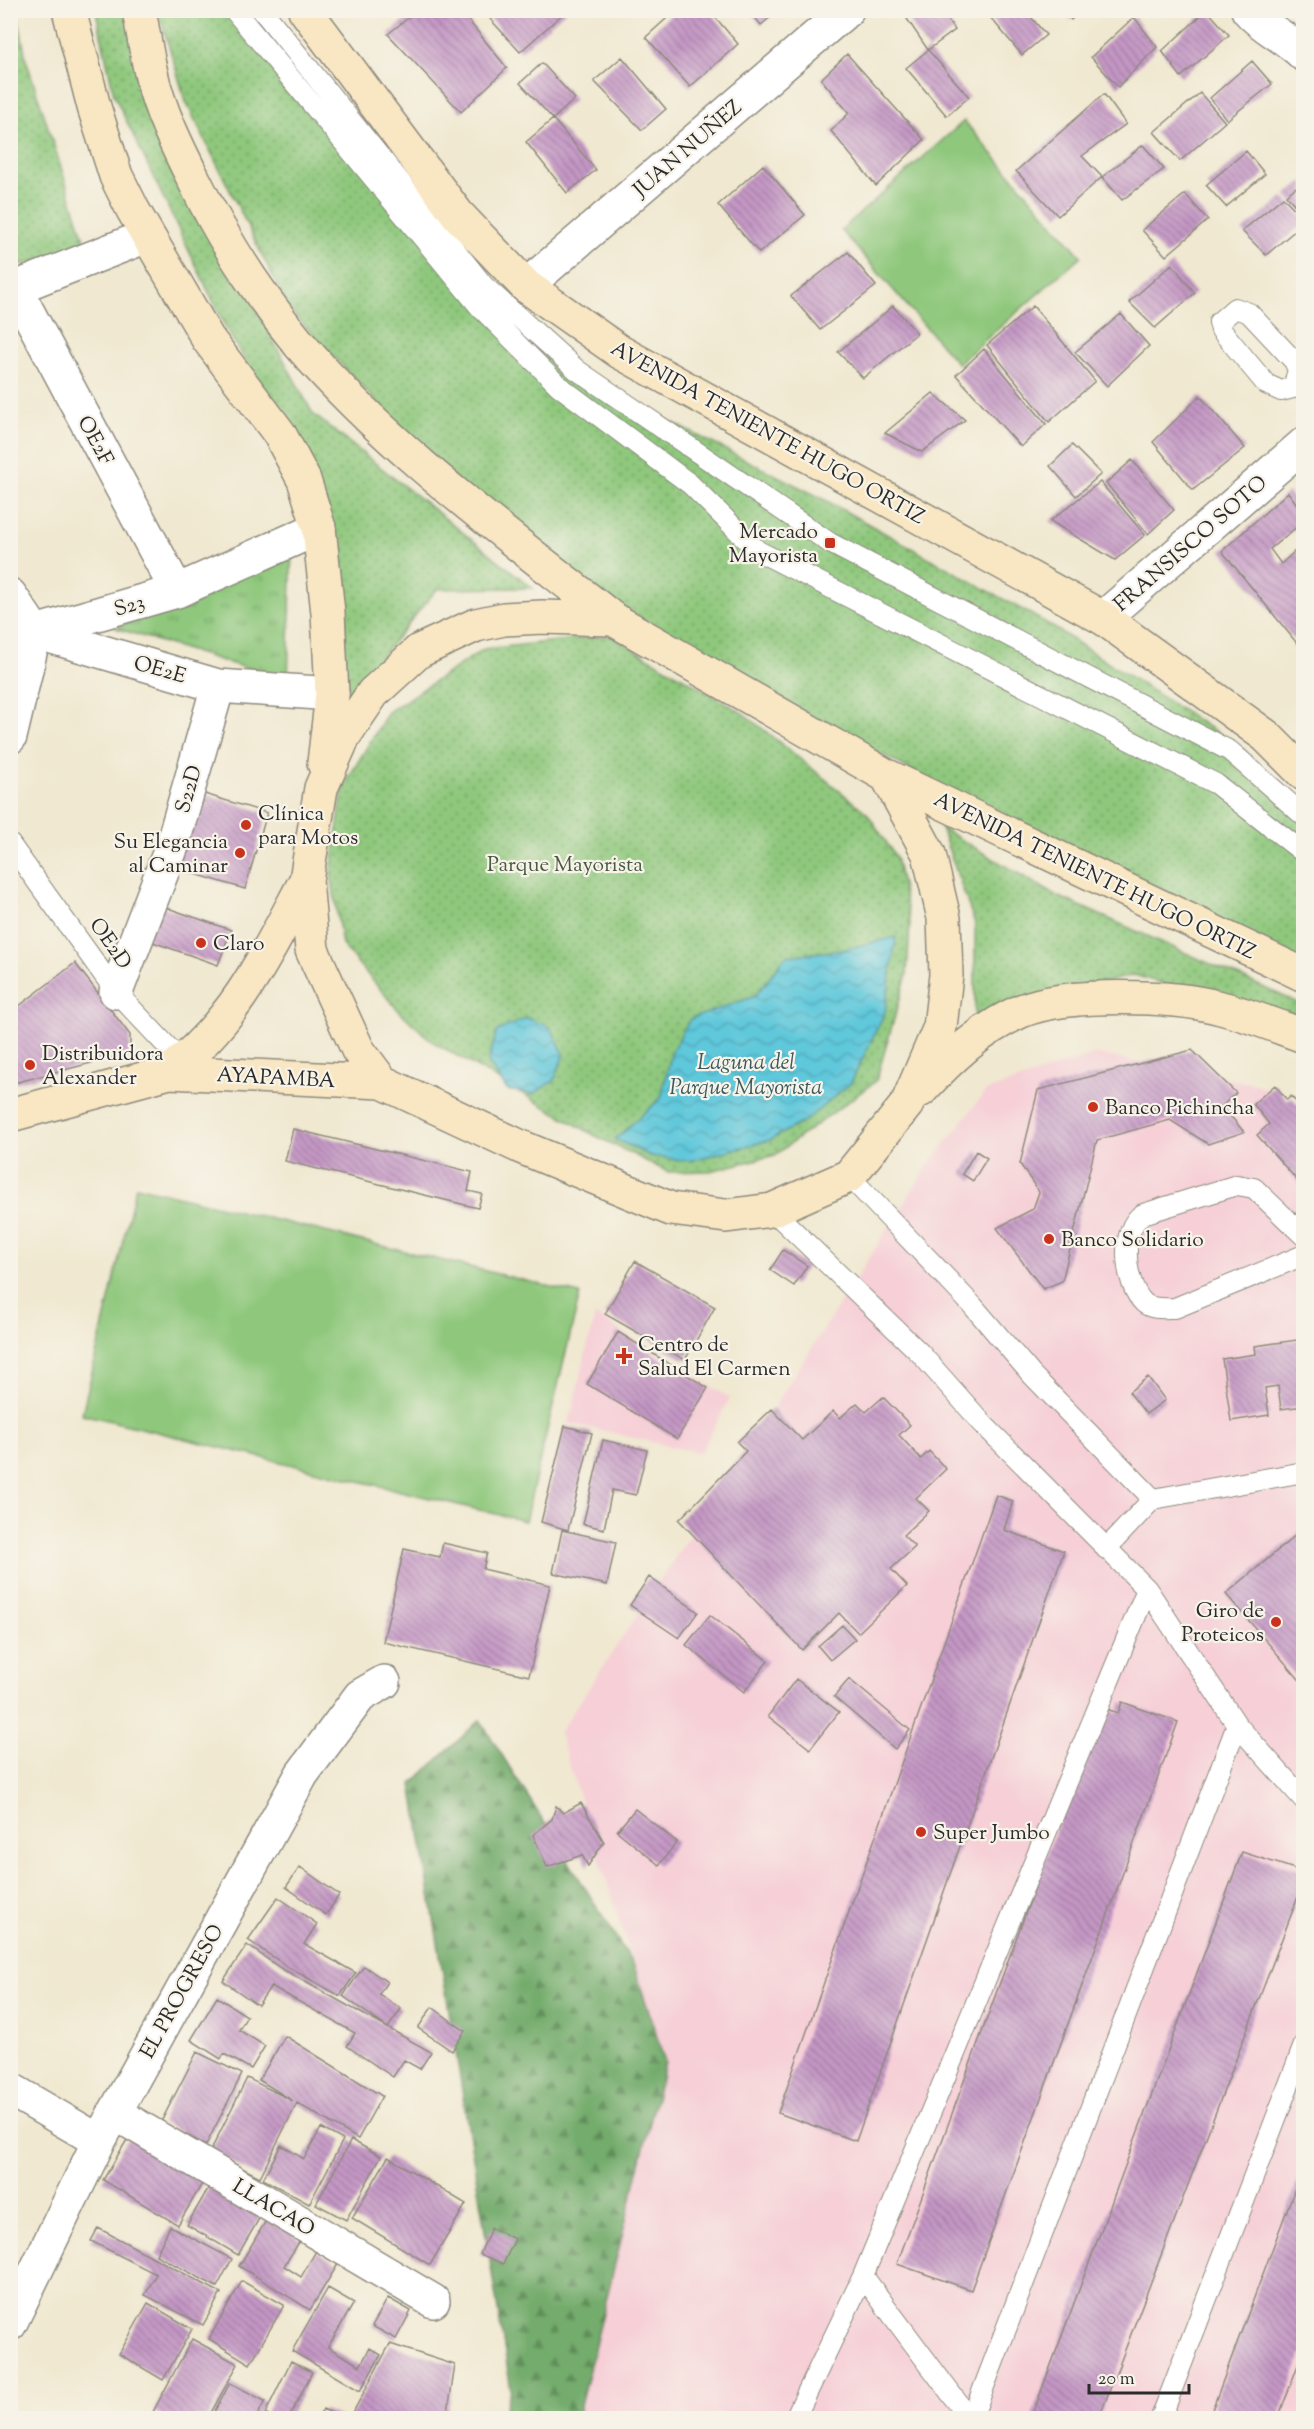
<svg xmlns="http://www.w3.org/2000/svg" width="1314" height="2429" viewBox="0 0 1314 2429" font-family="'Sorts Mill Goudy',serif">
<defs>
<pattern id="grass-tufts" width="24" height="20" patternUnits="userSpaceOnUse" patternTransform="scale(1.5)"><rect width="24" height="20" fill="#8fc87d"/><path d="M3 7l-1-3M5 7V3M7 7l1-3M15 17l-1-3M17 17v-4M19 17l1-3" fill="none" stroke="#75a367"/></pattern>
<pattern id="forest-firs" width="22" height="20" patternUnits="userSpaceOnUse" patternTransform="scale(1.5)"><rect width="22" height="20" fill="#73ac6c"/><path d="M5 1l3.5 6h-7zM16 11l3.5 6h-7z" fill="#5f8c59"/></pattern>
<pattern id="park-dots" width="8" height="8" patternUnits="userSpaceOnUse" patternTransform="scale(1.5)"><rect width="8" height="8" fill="#8fc87d"/><path d="M2 2h.1M6 6h.1" fill="none" stroke="#75a367" stroke-width="1.8" stroke-linecap="round"/></pattern>
<pattern id="water-waves" width="16" height="10" patternUnits="userSpaceOnUse" patternTransform="scale(1.5)"><rect width="16" height="10" fill="#5fc8db"/><path d="M0 5q4-4 8 0t8 0" fill="none" stroke="#4fa3b2"/></pattern>
<pattern id="building-back-hatch" width="6" height="6" patternUnits="userSpaceOnUse" patternTransform="scale(1.5)"><rect width="6" height="6" fill="#c497c5"/><path d="M-1 5l2 2M0 0l6 6M5-1l2 2" fill="none" stroke="#9f7ba0"/></pattern>
</defs>
<rect width="100%" height="100%" fill="#f7f3e8"/>
<filter id="ink" filterUnits="userSpaceOnUse"><feTurbulence type="fractalNoise" baseFrequency=".0167" numOctaves="2"/><feDisplacementMap in="SourceGraphic" scale="12" xChannelSelector="R" yChannelSelector="G"/><feConvolveMatrix kernelMatrix="1 2 1 2 8 2 1 2 1" color-interpolation-filters="sRGB"/></filter>
<filter id="wash" filterUnits="userSpaceOnUse"><feTurbulence type="fractalNoise" baseFrequency=".008" numOctaves="4" result="noise"/><feDisplacementMap in="SourceGraphic" scale="24" xChannelSelector="R" yChannelSelector="G"/><feGaussianBlur stdDeviation="1.35" result="paint"/><feColorMatrix in="noise" values="0 0 0 0 0 0 0 0 0 0 0 0 0 0 0 0 0 1.4 0 .05"/><feComposite in="paint" operator="in"/></filter>
<g filter="url(#wash)">
<rect width="100%" height="100%" fill="#f0e8d0"/>
<!-- built -->
<path fill="#f6cfd7" d="M1096 1054 1255 1084 1303 1107V2418H577L665 2062 559 1733 746 1451 927 1167 986 1091Z
M595 1315 730 1398 700 1453 569 1423Z"/>
<!-- grass -->
<path fill="url(#grass-tufts)" stroke="#5d7a54" stroke-width="1.5" d="M292 546 288 681 116 628Z"/>
<!-- forest -->
<path fill="url(#forest-firs)" stroke="#4f6c4c" stroke-width="1.5" d="M480 1720 634 1966 665 2062 577 2418H502L511 2390 412 1784Z"/>
<!-- park -->
<path fill="url(#park-dots)" stroke="#5d7a54" stroke-width="1.5" d="M17 10 26 59 87 248 11 267 10 11Z
M96 11H128L233 266 313 414 533 588 437 589 347 698 314 477 227 330 114 95Z
M158 11H252L349 141 533 347 653 413 827 501 1048 624 1244 750 1303 823V979L684 649 496 522 414 442 289 309 186 102Z
M610 635 743 713 867 813 896 857 910 922 907 974 876 1081 775 1155 710 1171 668 1172 594 1135 433 1042 399 1011 342 945 331 874 343 787 388 712 484 649Z
M941 828 1055 895 1303 1005V1025L1134 975 975 1016V924Z"/>
<!-- pitch -->
<path fill="#8fc87d" stroke="#5d7a54" stroke-width="1.5" d="M964 121 1081 256 958 364 841 230Z
M136 1186 580 1294 525 1521 82 1414Z"/>
<!-- water -->
<path fill="url(#water-waves)" stroke="#457a83" stroke-width="1.5" d="M896 937 885 1012 851 1083 805 1121 770 1140 689 1161 650 1156 615 1139 661 1098 672 1051 690 1019 755 996 786 956 843 950Z
M527 1018 550 1027 564 1054 554 1081 533 1094 507 1090 488 1062 497 1031Z"/>
<g id="blocks">
<!-- building -->
<path fill="url(#building-back-hatch)" d="M418 10H460L507 68 461 112 388 34Z
M482 10H567L520 52Z
M676 10H709L738 44 690 87 646 37Z
M749 10H779L761 25Z
M901 10H941L955 30 928 50Z
M984 10H1025L1046 35 1022 55Z
M1063 10H1081L1071 20Z
M1207 10 1229 35 1181 77 1162 51Z
M1134 17 1157 47 1118 87 1091 57Z
M928 50 969 97 947 116 906 68Z
M847 54 924 140 876 186 831 131 849 113 821 79Z
M622 57 666 109 642 130 594 81Z
M1252 61 1272 84 1227 120 1210 98Z
M542 63 575 99 553 119 520 83Z
M1200 93 1225 122 1180 161 1154 132Z
M1104 94 1126 124 1082 156 1102 177 1058 216 1016 171Z
M553 119 596 170 567 193 526 142Z
M1143 145 1164 169 1122 200 1102 177Z
M1246 151 1265 174 1226 207 1206 185Z
M763 165 805 215 759 253 718 205Z
M1304 181V215L1286 195Z
M1185 194 1208 220 1166 256 1142 230Z
M1283 197 1304 219V223L1266 255 1242 231Z
M848 252 876 286 820 330 791 296Z
M1172 264 1195 293 1155 328 1129 302Z
M893 306 917 333 863 378 838 352Z
M1033 306 1095 381 1049 422 987 345Z
M1121 314 1149 346 1107 386 1075 352Z
M984 349 1046 424 1021 447 956 375Z
M933 393 965 420 922 452 885 433Z
M1200 396 1245 448 1193 490 1153 442Z
M1072 445 1101 474 1076 496 1050 466Z
M1132 460 1174 510 1148 534 1106 483Z
M1100 482 1145 535 1115 560 1050 521Z
M1288 492 1304 514V521L1270 549 1281 564 1304 543V652L1222 551Z
M198 792 267 813 245 889 175 868Z
M159 905 231 930 218 965 147 940Z
M75 963 130 1035V1053L10 1084V1013Z
M1192 1050 1236 1093 1222 1106 1244 1132 1208 1144 1170 1120 1097 1140 1062 1281 1043 1289 997 1228 1033 1209 1039 1192 1020 1164 1038 1090Z
M1275 1085 1287 1100 1291 1096 1304 1111V1188L1257 1135 1269 1124 1253 1104Z
M293 1129 472 1172 468 1191 482 1194 478 1208 285 1161Z
M976 1151 987 1158 973 1181 962 1174Z
M783 1250 807 1266 794 1286 770 1270Z
M635 1261 715 1307 685 1360 605 1314Z
M618 1332 708 1388 677 1439 587 1384Z
M1304 1339V1406L1281 1409 1278 1386 1265 1388 1269 1415 1231 1421 1222 1359 1256 1354 1255 1346Z
M1148 1377 1165 1400 1146 1414 1129 1392Z
M883 1397 910 1425 899 1435 921 1459 929 1451 946 1469 916 1498 929 1511 903 1535 915 1547 891 1569 907 1586 858 1633 839 1613 802 1650 679 1520 746 1451 737 1442 772 1409 802 1440 833 1411 840 1418 857 1403 866 1412Z
M565 1426 592 1433 568 1530 541 1522Z
M603 1440 647 1450 636 1495 612 1490 604 1529 583 1524Z
M996 1495 1013 1501 1004 1530 1064 1551 856 2141 778 2113Z
M1304 1528V1685L1226 1594Z
M562 1530 616 1542 607 1585 553 1573Z
M443 1543 487 1553 483 1569 550 1585 529 1676 383 1642 404 1549 440 1557Z
M649 1577 698 1612 679 1638 630 1605Z
M710 1615 768 1661 744 1692 686 1645Z
M842 1625 855 1639 830 1660 818 1646Z
M796 1679 839 1712 810 1749 768 1716Z
M849 1679 910 1730 895 1749 834 1697Z
M1122 1702 1178 1722 971 2290 897 2264 1101 1707 1118 1713Z
M581 1803 604 1842 588 1866 582 1855 547 1867 533 1835 552 1819 556 1806 563 1813Z
M635 1809 677 1842 659 1865 617 1831Z
M1242 1852 1304 1872V1881L1099 2418H1040L1032 2416Z
M300 1867 339 1895 326 1915 286 1887Z
M278 1897 317 1924 304 1944 356 1973 340 1996 288 1967 248 1940Z
M247 1945 282 1969 431 2052 420 2069 404 2060 393 2077 347 2046 355 2033 271 1986 258 2005 223 1981Z
M364 1966 387 1982 379 1994 401 2009 388 2028 343 1996Z
M217 1997 247 2016 239 2030 265 2046 251 2069 224 2054 221 2059 191 2040Z
M432 2007 465 2031 452 2051 418 2028Z
M285 2036 382 2096 358 2139 297 2103 260 2177 210 2152 247 2078 293 2101 259 2080Z
M197 2052 242 2074 206 2145 161 2122Z
M321 2128 343 2140 309 2204 263 2179 281 2145 304 2159Z
M131 2133 206 2177 178 2225 103 2180Z
M351 2140 381 2156 346 2220 316 2204Z
M388 2157 466 2204 430 2265 352 2218Z
M1303 2167 1304 2349 1278 2418H1209Z
M213 2180 264 2210 238 2255 187 2225Z
M267 2219 301 2239 284 2266 301 2277 316 2251 338 2264 310 2310 239 2266Z
M170 2226 232 2259 217 2287 156 2255Z
M98 2228 221 2293 203 2325 145 2295 156 2274 91 2241Z
M491 2228 515 2239 503 2264 480 2254Z
M242 2281 284 2305 250 2364 209 2339Z
M328 2288 354 2303 328 2347 360 2366 370 2348 381 2355 360 2391 292 2351Z
M388 2298 411 2311 396 2339 372 2326Z
M148 2303 192 2329 163 2380 119 2354Z
M192 2339 238 2364 208 2418H166L153 2412Z
M390 2344 455 2365 447 2418H350Z
M291 2361 312 2372 289 2418H273L265 2414Z
M230 2383 265 2401 256 2418H211Z
M323 2409 342 2418H318Z"/>
</g>
</g>
<g filter="url(#ink)">
<use href="#blocks" fill-opacity="0" stroke="#8e8a7e" stroke-width="1.5"/>
<g fill="none" stroke-linecap="round" stroke-linejoin="round">
<defs>
<path id="lane" d="M234 10 480 307 559 386 690 484 758 551 1216 784 1304 853
M262 10 484 286 577 370 830 543 1230 751 1304 816
M1235 308 1249 313 1294 361 1298 370 1293 388 1281 391 1266 384 1221 330 1219 322Z
M10 844 116 992 182 1062
M849 1176 973 1306 1032 1375 1153 1499
M772 1210 920 1353 983 1424 1147 1589 1237 1725 1304 1800
M1304 1236 1254 1188 1237 1185 1143 1214C1119 1229 1124 1284 1144 1303 1152 1310 1165 1308 1175 1308L1304 1255
M1106 1549 1153 1499 1304 1472
M863 2276 969 2418
M795 2418 863 2276 1147 1589
M972 2418 1237 1725
M1161 2418 1304 2045"/>
<path id="street" d="M1248 10C1264 29 1287 37 1304 55
M526 286 847 10
M15 288 177 591
M10 290 147 236
M10 595 35 632 218 686 332 694
M1103 618 1304 444
M10 737 35 632 177 591 319 528
M116 992 172 846 218 686
M10 2089 99 2141
M115 2113 433 2301
M10 2324 99 2141 302 1774 360 1696 384 1682"/>
<path id="secondary" d="M69 10 94 107 116 176 133 210 208 339 279 433 304 480 319 528 328 613 332 694 324 763
M139 10C143 31 146 52 151 73 159 110 178 148 195 182 223 240 259 295 300 345 390 450 505 533 613 619
M305 10 458 215 526 286 620 352 1103 618 1266 736 1304 774
M887 776 929 854 944 918 946 975 940 1027 907 1104 849 1176 772 1210 726 1216 671 1209 521 1147 382 1082 358 1050 312 950 306 880 321 788 344 736 373 693 419 651 476 625 504 619 542 617 613 619 887 776 1304 975
M169 1072C237 1020 267 953 306 880
M921 1090C950 1058 981 1029 1021 1011 1067 992 1173 995 1221 1008 1249 1015 1276 1026 1304 1036
M10 1115 169 1072 382 1082"/>
</defs>
<!-- lane casing -->
<use href="#lane" stroke="#8e8a7e" stroke-width="22"/>
<!-- street casing -->
<use href="#street" stroke="#8e8a7e" stroke-width="36"/>
<!-- secondary casing -->
<use href="#secondary" stroke="#8e8a7e" stroke-width="36"/>
<!-- lane -->
<use href="#lane" stroke="#fff" stroke-width="20"/>
<!-- street -->
<use href="#street" stroke="#fff" stroke-width="33"/>
<!-- secondary -->
<use href="#secondary" stroke="#f9e7c3" stroke-width="33"/>
</g>
</g>
<!-- markers -->
<g fill="#c8321e" stroke="#f7f3e8" stroke-width="2">
<rect x="824" y="537" width="12" height="12" rx="3"/>
<circle cx="246" cy="825" r="6"/>
<circle cx="240" cy="853" r="6"/>
<circle cx="201" cy="943" r="6"/>
<circle cx="30" cy="1065" r="6"/>
<circle cx="1093" cy="1107" r="6"/>
<circle cx="1049" cy="1239" r="6"/>
<path d="M621 1347h6v6h6v6h-6v6h-6v-6h-6v-6h6z"/>
<circle cx="1276" cy="1622" r="6"/>
<circle cx="921" cy="1832" r="6"/>
</g>
<g text-anchor="middle" stroke-width="4.5" stroke-linejoin="round" paint-order="stroke">
<!-- street labels -->
<g font-size="21" fill="#2b2b2b" stroke="#f7f3e8">
<text transform="translate(687 148) rotate(-41)" y="7">JUAN NUÑEZ</text>
<text transform="translate(768 432) rotate(29)" y="7">AVENIDA TENIENTE HUGO ORTIZ</text>
<text transform="translate(96 440) rotate(62)" y="7">OE2F</text>
<text transform="translate(1190 543) rotate(-41)" y="7">FRANSISCO SOTO</text>
<text transform="translate(129 605) rotate(-16)" y="7">S23</text>
<text transform="translate(160 669) rotate(16)" y="7">OE2E</text>
<text transform="translate(188 789) rotate(-74)" y="7">S22D</text>
<text transform="translate(1095 875) rotate(26)" y="7">AVENIDA TENIENTE HUGO ORTIZ</text>
<text transform="translate(111 943) rotate(55)" y="7">OE2D</text>
<text transform="translate(276 1077) rotate(3)" y="7">AYAPAMBA</text>
<text transform="translate(181 1991) rotate(-61)" y="7">EL PROGRESO</text>
<text transform="translate(274 2207) rotate(31)" y="7">LLACAO</text>
</g>
<!-- poi labels -->
<g font-size="21" fill="#2b2b2b" stroke="#f7f3e8" text-anchor="start">
<text x="818" y="538" text-anchor="end">Mercado<tspan x="818" dy="24">Mayorista</tspan></text>
<text x="258" y="820">Clínica<tspan x="258" dy="24">para Motos</tspan></text>
<text x="228" y="848" text-anchor="end">Su Elegancia<tspan x="228" dy="24">al Caminar</tspan></text>
<text x="213" y="950">Claro</text>
<text x="42" y="1060">Distribuidora<tspan x="42" dy="24">Alexander</tspan></text>
<text x="1105" y="1114">Banco Pichincha</text>
<text x="1061" y="1246">Banco Solidario</text>
<text x="638" y="1351">Centro de<tspan x="638" dy="24">Salud El Carmen</tspan></text>
<text x="1264" y="1617" text-anchor="end">Giro de<tspan x="1264" dy="24">Proteicos</tspan></text>
<text x="933" y="1839">Super Jumbo</text>
</g>
<!-- park labels -->
<g font-size="21" fill="#495a44" stroke="#f7f3e8">
<text x="565" y="871">Parque Mayorista</text>
</g>
<!-- water labels -->
<g font-size="22" font-style="italic" fill="#3b5a60" stroke="#f7f3e8">
<text x="746" y="1069">Laguna del<tspan x="746" dy="25">Parque Mayorista</tspan></text>
</g>
</g>
<!-- margin -->
<rect width="1314" height="2429" fill="none" stroke="#f7f3e8" stroke-width="36"/>
<!-- scale -->
<path d="M1089 2384v9h100v-9" fill="none" stroke="#2b2b2b" stroke-width="3"/>
<text x="1098" y="2384" font-size="18" fill="#2b2b2b" stroke="#f7f3e8" stroke-width="4.5" paint-order="stroke">20 m</text>
</svg>
